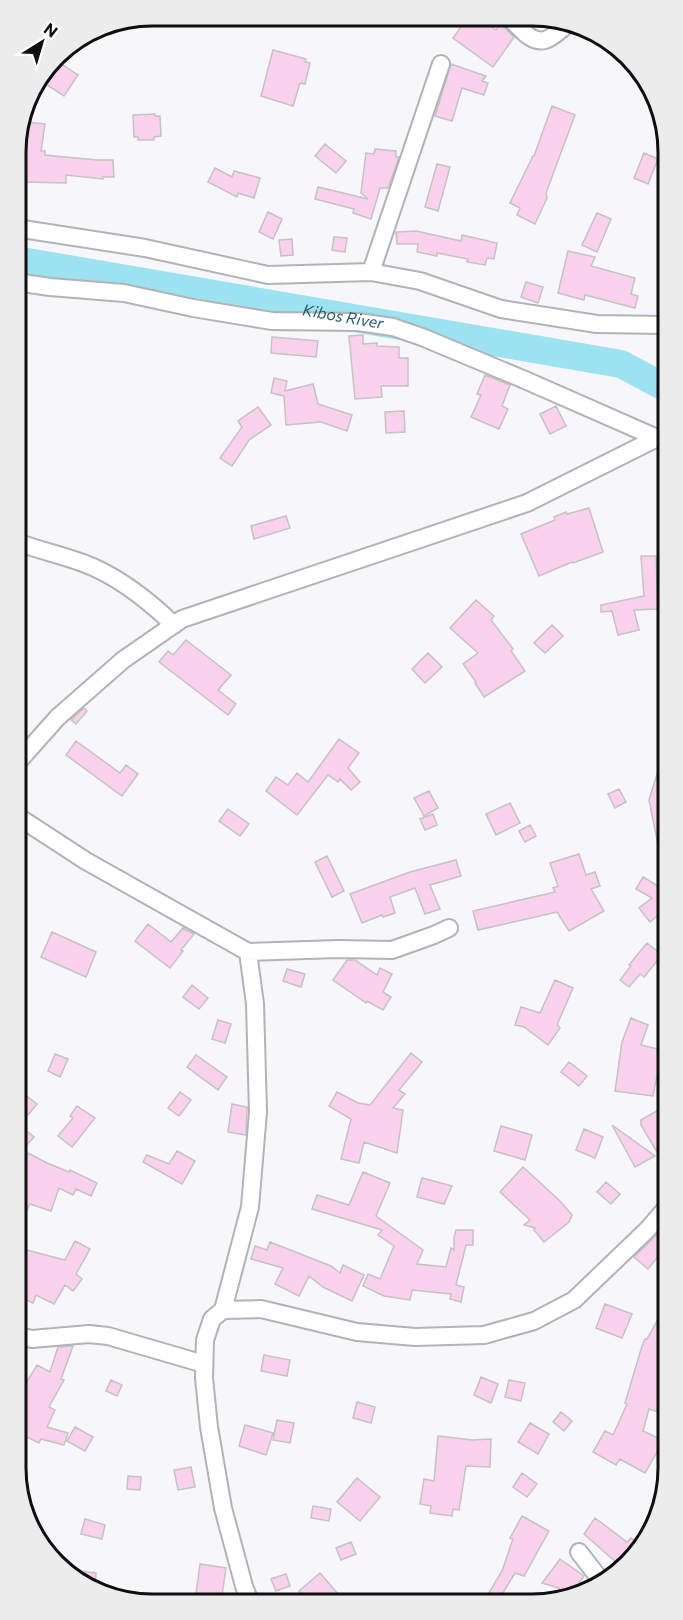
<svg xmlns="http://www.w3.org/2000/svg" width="683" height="1620" viewBox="0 0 683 1620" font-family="Commissioner,sans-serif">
<rect width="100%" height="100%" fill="#f6f6fb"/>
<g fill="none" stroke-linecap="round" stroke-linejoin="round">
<!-- river -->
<path stroke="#9ce2f0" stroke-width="28" id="s1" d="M16 260 621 364 664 387"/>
</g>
<!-- building -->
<path fill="#fad1ec" stroke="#c6c1c4" stroke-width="1.5" d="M468 17H479L496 30 501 24 514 37 493 67 453 38Z
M273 50 306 59 305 62 310 63 305 84 300 83 293 106 261 96Z
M54 59 78 75 64 96 38 79Z
M451 64 486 76 482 81 488 83 484 95 462 88 452 121 435 116Z
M552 106 575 115 546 193 547 198 535 224 517 215 520 208 510 203 533 156H534Z
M155 114V116H160L161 136 154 137V140H138V137H134L133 115Z
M25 122 45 124 41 151H45V155L97 160H113L114 177H103V179L66 175V183L23 182V174H15V149L22 150Z
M325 144 346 161 336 173 315 156Z
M375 149 396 151V157H399L388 188H380L371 219 353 213 354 209 315 199 318 187 368 199 361 193 366 153 374 154Z
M644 153 658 159 648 184 634 178Z
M437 164 450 167 438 211 425 207Z
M215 168 232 177 234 171 260 178 254 198 238 193 237 197 208 182Z
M268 212 282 219 273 239 259 232Z
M597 213 611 219 597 252 582 245Z
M416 231 461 241 462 235 497 243 494 259 487 258 485 265 467 262 468 259 437 253V256L417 252 418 244H397L396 232Z
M334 237 347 238 345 252 332 250Z
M292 239 293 255 281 256 279 240Z
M568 251 595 257 591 266 635 278 631 294 638 296 635 308 585 295 584 300 558 293Z
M526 282 543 287 538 303 521 297Z
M363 335V344L377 343V346L399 347V358H408V386H381L382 397 355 399 349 336Z
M272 337 318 341 316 357 271 353Z
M485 375 510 385 502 406 508 409 499 429 471 417 481 395 477 394Z
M274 378 287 381 285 391 313 384 318 404 352 415 347 431 321 422 286 425 284 396 271 393Z
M556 406 566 426 550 434 540 414Z
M258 407 271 425 249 440 232 466 220 458 242 427 238 421Z
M404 411 405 432 386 433 385 412Z
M589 508 603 552 573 563 572 562 539 576 521 534 555 520 554 517 566 512 567 514Z
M286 516 290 528 254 539 251 526Z
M641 556H656L658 609 634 610 639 630 618 635 612 611 601 612V605L644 596Z
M476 600 494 616 491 620 513 649 511 651 525 671 484 697 475 683 476 682 463 664 478 653 450 628Z
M552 625 563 636 545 653 534 643Z
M186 640 231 675 218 690 236 704 228 715 159 662 168 651 173 655Z
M428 653 442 667 425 683 412 669Z
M84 708 87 711 76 724 71 720Z
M339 739 359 753 348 768 360 782 351 790 340 779 338 782 328 775 297 815 266 791 276 777 288 785 297 773 308 782Z
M76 741 120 773 126 765 138 774 122 796 66 755Z
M658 771 666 809V854L660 855 649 800Z
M619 789 626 802 615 808 608 794Z
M429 791 438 808 424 816 414 798Z
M510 803 520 823 496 835 486 814Z
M228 809 249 824 240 836 219 821Z
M433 814 437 825 425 830 420 819Z
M530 825 536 836 525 842 519 831Z
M579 854 586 875 595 872 600 886 591 889 604 911 569 931 557 912 478 930 473 911 555 892 553 888 558 886 550 863Z
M327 856 344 891 332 897 315 862Z
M456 860 461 876 430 885 440 909 425 914 415 888 390 897 395 913 383 917 382 915 362 923 350 894 410 872Z
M643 877 663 889 666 887V909L650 922 639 908 652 898 636 889Z
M148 924 171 942 183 928 194 934 181 950 183 951 170 968 135 941Z
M52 932 96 952 86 977 41 957Z
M647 943 662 955 644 977 640 974 629 987 620 980 631 966 629 965Z
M347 960H355L377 975 380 968 392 974 383 992 391 997 383 1010 367 1001 366 1003 333 980Z
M287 969 305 974 301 987 283 981Z
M555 980 573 988 557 1025 560 1028 548 1045 524 1027 515 1025 521 1007 540 1013Z
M192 985 208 998 199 1009 183 997Z
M631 1018 648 1025 641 1045 662 1050 653 1096 615 1091 622 1042Z
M218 1020 231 1024 225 1043 212 1039Z
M411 1053 422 1062 399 1090 405 1094 393 1108 403 1110 397 1153 364 1142 359 1163 341 1159 351 1119 329 1106 337 1092 358 1103 370 1105Z
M55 1054 68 1059 60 1077 48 1071Z
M196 1055 227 1077 218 1090 187 1067Z
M569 1062 587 1076 579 1086 561 1072Z
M18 1089 37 1104 28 1115 18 1107Z
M180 1092 191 1100 179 1116 168 1108Z
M232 1104 247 1107 246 1135 228 1132Z
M667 1105V1121L660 1125 667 1136V1169L641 1125V1120Z
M77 1106 95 1118 72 1147 58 1136 73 1118 70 1116Z
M18 1124 34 1137 22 1150 47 1163 69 1172 70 1170 97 1183 91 1196 76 1189 73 1195 59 1188 51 1211 30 1204 19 1227Z
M612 1125 655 1156 635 1167Z
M501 1126 532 1135 525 1160 494 1151Z
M584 1129 603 1137 595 1158 576 1150Z
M177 1151 195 1161 182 1184 143 1162 147 1155 169 1164Z
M523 1167 560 1201 572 1215 569 1222 544 1242 534 1230 535 1228 524 1225 530 1220 500 1192Z
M363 1172 390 1183 376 1216 423 1250 417 1264 446 1267 451 1248 454 1250V1237L456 1230H473V1245H466L456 1285 464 1287 461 1302 450 1299 451 1294 412 1290 410 1300 384 1296 363 1286 368 1274 380 1279 394 1246 378 1235 382 1230 312 1209 317 1195 349 1205Z
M422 1178 452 1186 444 1204 417 1197Z
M606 1182 620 1194 611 1204 597 1192Z
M663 1228 667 1231V1246L648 1269 634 1257Z
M75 1241 90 1249 76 1274 82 1279 73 1291 65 1285 54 1304 36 1295 33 1303 19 1297V1248L65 1260Z
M270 1242 331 1266 340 1273 343 1265 364 1275 352 1301 323 1287 309 1276 299 1296 275 1284 283 1268 251 1259 255 1246 267 1250Z
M667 1303 668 1415 649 1409 643 1431 668 1443V1458L657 1452 645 1473 620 1459 616 1465 593 1452 605 1431 613 1435 627 1404 625 1403 642 1346 645 1339H647Z
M605 1304 632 1314 622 1338 596 1328Z
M73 1346 61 1379 64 1380 49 1407 55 1410 47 1427 68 1433 64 1445 41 1439 39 1443 19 1433V1395L37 1365 50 1372 58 1347Z
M264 1355 290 1360 287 1376 261 1371Z
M481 1377 498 1384 491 1403 474 1395Z
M111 1380 122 1385 117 1396 106 1391Z
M509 1380 525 1383 521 1401 505 1397Z
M357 1402 375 1407 371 1423 353 1418Z
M561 1412 572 1421 564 1431 553 1422Z
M277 1420 294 1423 290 1443 273 1440Z
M530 1423 549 1434 538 1454 518 1442Z
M245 1425 273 1433 266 1455 239 1446Z
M75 1427 93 1437 85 1451 67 1441Z
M438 1436 472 1440 491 1439 490 1467 466 1466 459 1510 453 1509 452 1516 430 1513 431 1506 420 1504 424 1479 434 1481Z
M191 1467 195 1487 178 1490 174 1470Z
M522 1473 537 1484 527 1497 513 1487Z
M128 1476 141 1477 140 1490 127 1489Z
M357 1478 380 1497 360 1521 337 1502Z
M313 1506 331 1509 329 1521 311 1518Z
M522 1516 549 1531 524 1576 515 1573 498 1601H484L502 1571 513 1539 510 1538Z
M595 1518 627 1542 631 1538 642 1546 639 1552 620 1565 610 1557 584 1534Z
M85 1519 105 1525 102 1539 81 1534Z
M351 1542 356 1554 341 1560 336 1548Z
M560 1559 584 1576 566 1600H554L559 1588 542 1583Z
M200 1564 226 1568 221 1602H195Z
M61 1569 96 1573 95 1587 61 1571Z
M320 1573 338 1594 341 1601 308 1602 299 1591Z
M286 1574 290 1586 276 1591 271 1579Z"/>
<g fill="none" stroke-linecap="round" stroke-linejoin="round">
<defs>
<path id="street" d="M509 17C518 26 531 44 545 40 553 38 562 28 569 23
M16 228 145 248 268 275 371 272 420 281 501 309 597 324 664 325
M371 272 441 64
M16 282 50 287 124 293 193 308 272 321 358 322 393 327 422 337 525 380 657 438
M17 542C38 550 61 555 83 563 116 575 149 601 174 625
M17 763 58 717 123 660 182 619 527 503 657 438 664 437
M17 816 86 861 248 952 255 1004 258 1112 250 1207 223 1310
M248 952 338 949 392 950 434 935 449 928
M19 1336 32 1339 89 1334 108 1336 204 1364
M579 1552 599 1578
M250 1602 244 1586 223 1508 209 1427 204 1378 205 1340 212 1319 223 1310 261 1309 357 1332 415 1337 484 1335 534 1321 574 1300 647 1230 667 1207"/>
</defs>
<!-- street casing -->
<use href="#street" stroke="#b2b3b7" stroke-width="20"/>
<!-- street -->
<use href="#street" stroke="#fff" stroke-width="16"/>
</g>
<g text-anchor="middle" stroke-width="6" stroke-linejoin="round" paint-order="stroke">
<!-- water labels -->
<g font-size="16" font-style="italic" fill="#28616b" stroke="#fff">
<text dy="6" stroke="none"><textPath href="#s1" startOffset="332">Kibos River</textPath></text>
</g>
</g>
<!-- crop -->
<path d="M0 0H683V1620H0ZM152 26H532A126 126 0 0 1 658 152V1468A126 126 0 0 1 532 1594H152A126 126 0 0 1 26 1468V152A126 126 0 0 1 152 26Z" fill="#ececec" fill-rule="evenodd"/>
<path fill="none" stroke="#0f0f10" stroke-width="3" d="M152 26H532A126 126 0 0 1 658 152V1468A126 126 0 0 1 532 1594H152A126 126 0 0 1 26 1468V152A126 126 0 0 1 152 26Z"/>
<!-- north arrow -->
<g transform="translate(42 42) rotate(37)" stroke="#ffffff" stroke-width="4.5" paint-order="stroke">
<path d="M0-4.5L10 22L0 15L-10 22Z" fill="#0f0f10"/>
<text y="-9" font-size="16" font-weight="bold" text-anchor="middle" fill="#0f0f10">N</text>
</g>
</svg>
